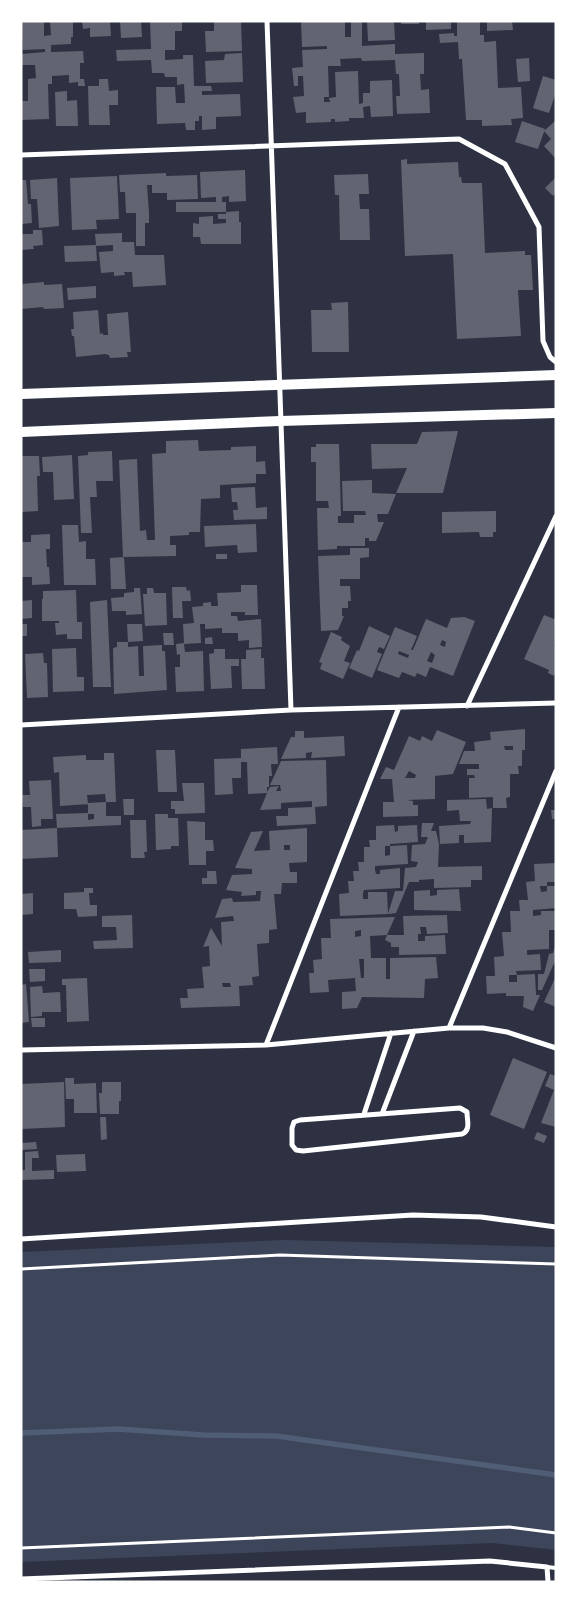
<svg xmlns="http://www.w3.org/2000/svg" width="577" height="1603" viewBox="0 0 577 1603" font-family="Helvetica,sans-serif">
<rect width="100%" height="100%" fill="#2d3142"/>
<!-- green -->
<path fill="#3c4559" d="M284 1240 556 1247V1550L492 1543 21 1562V1252Z"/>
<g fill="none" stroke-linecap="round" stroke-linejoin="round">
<!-- stream -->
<path stroke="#4f5d75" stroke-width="5.5" d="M21 1433 118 1429 203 1435 276 1436 556 1475"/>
</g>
<!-- building -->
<path fill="#626471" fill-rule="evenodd" d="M22 21H44V36L51 35 50 21H73V37H71V44L51 45V52L83 51 84 63H80V79H84L85 86H78V82L69 83V75L52 76V84H48L49 119 21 120V101H28V79L36 78 35 65H21V54L45 52V49L23 50Z
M82 21H110L111 36 90 37V28L83 29Z
M120 21H141L142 37 121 38Z
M150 21H182V31H175V50H165V60L183 59V55H193L194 86H211L212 91H202V95L240 94 241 116 216 117V129L202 130V116H199V121H195V130H186L185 123 157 124 156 87H175L176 103H185L184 84 177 85V77H165L164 73H152L151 60 117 61 116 50 151 49Z
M214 21H241L242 51 206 52 205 31H214Z
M301 21H345V37H351V21H362V46L395 44V54L424 53V74H420L421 90 429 89 430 113 397 114 396 96H400L399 74H396L395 60 362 61 361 58 340 59 341 66H328L329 97H324V102H330L329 98 336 97 335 72 358 71 359 104 363 103V93H370V81L392 80 393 116 371 117 370 106 363 107 364 118H349V121L335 122V119H331V122L306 123V112L296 113 293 97 304 96 303 76H298V86H294L292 68 303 67 302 50 327 49V46L302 47Z
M367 21H394L395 40 368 41Z
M401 21H419V24H401Z
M426 21H451V29L426 30Z
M457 21H480V35H484V42L496 41 498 88 521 87 523 118 511 119 512 125 482 126V120H466L462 59H459L458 42 440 43 439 34 454 33V36H457Z
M487 21H512L513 30 487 31Z
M242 53 243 82 206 83 205 61 224 60 225 54Z
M529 58 530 81 518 82 516 59Z
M543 76 556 80V92L549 113 533 108Z
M99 79H108L109 91 118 90V105H109L110 125H89L88 86H99Z
M67 91V101L77 100 78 126H56L55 92Z
M556 120V159L544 146 551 139 544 131Z
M522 121 545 129 538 149 515 142Z
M407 159V164L458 162 459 177H461L462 183H482L485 253 525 251V255H531L533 290H518L521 336 457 339 453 254 405 256 401 160Z
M245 170 246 201 229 202V196L222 197V202H226V212H176V202H216V197L201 198 200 172Z
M166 173V176L197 175 198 199 167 200V193H152V185H147L149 213V223H145V246H136V213H126L125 192H120L119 175Z
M368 174 369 194H359L360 209H369L370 240H340L339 195H335L334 175Z
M117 176 119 219 96 220 97 229 72 230 70 178Z
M556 177V193L553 196 545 188Z
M57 178 59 226 39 228 37 199H31L30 180Z
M21 180H26L28 204H31L32 223 21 224Z
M239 211V222H241V244H201L200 237H193V223L199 224V217L213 216V224L226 223V219H218V214H226V212Z
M33 230H42L43 245 33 246 34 249 21 250V234H33Z
M122 233V242H134L135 255H164L166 285 133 287 132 272H124L125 275 114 276V272L101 273 99 252 113 251V245L96 246 97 261 65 262 64 246 96 245 95 234Z
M44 282V285L62 284 64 308 44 309 43 307 21 309V284Z
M96 286V298L68 300 67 288Z
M348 302 349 352H312L311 310H332L331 303Z
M98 310 100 334 103 333V335H108L107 314 128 312 131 352H127L128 357 110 358 109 355 105 354 76 357 74 336H72L71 329H74L73 312Z
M458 431 443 493H396L407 468 372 469 371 444H417L422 432Z
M198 440 199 451 231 450V447L256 446V462L265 461 266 474H256V483L220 485V498L201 499 200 532H189V535L170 536V545H176V556L124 557 126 589H111L110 558 124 557 123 558 119 460 137 459 140 531 146 530 147 540H155L152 454 166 453V441Z
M316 444H339L341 516H338V523H354V515H366L365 511H343L342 481 372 480V493L396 494 388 514H377L378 522H384L376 541H369V538H365V546H337V549L318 550 317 508H329L328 501H316V462H311V447H316Z
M112 451 113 481H96L97 497H90L92 533H81L78 456 88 455V452Z
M72 455 74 499 54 500 53 472H43L42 457Z
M21 456H39L40 476H37L38 511 21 512Z
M255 487 256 508 267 507V519L234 520 233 510H238L237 502H232L231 488Z
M496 511V532H493V537H480L479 532 442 533V512Z
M256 524 257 552 238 553 237 545 205 547 204 526Z
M62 525H78L79 542 86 541V559H95L96 585H64Z
M50 534V549H46L47 567H49L50 584 32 585V577H21V542H31V535Z
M350 548H369V557L360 558V579H340V586H350L351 601H348V608H342V616H344L338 630 321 631 318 556 350 555Z
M216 554H227V559H216Z
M241 585H257L258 615H245V612H231V616H237L238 621 261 619 262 647 249 648V640L238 641V633H222V628L205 629V624H200L201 643 184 644 185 652 203 651 204 691 176 692 175 667H180V654L177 655 176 644 184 643 183 624 194 623 192 607 203 606V603L211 602V606H218L217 593 241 592Z
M172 587H186L187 591 190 590 191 601H182L183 618H173Z
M134 588H140L142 614 126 615V611H112L111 598 124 597V593L134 592Z
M147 588H153L154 593H166L167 625 145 626 143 594H147Z
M76 590 77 622H82V639H67V634L56 635 55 623H59V621H42V599H43V591Z
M32 600V618L21 619V601Z
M107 600 111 687H93L90 602Z
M544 615 554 619 556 615V642L554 646 556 647V671L554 676 548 673 549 670 524 659Z
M464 617 475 621 453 676 430 667 426 677 417 673 415 677 402 672 399 678 377 670 395 627 417 636 411 650H413L426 619 447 628 451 618ZM442 640 446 642 445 647 440 645ZM399 651 409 655 408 658 398 654ZM431 652 435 655 432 663 427 661Z
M21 624H27V636H21Z
M127 624H142L143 641 128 642Z
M369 626 390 636 384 649 379 647 377 652 382 654 372 678 349 668 357 650 359 651Z
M331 632 342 637 341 640 350 646 344 661 350 663 343 679 320 669 322 663 319 662Z
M163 633H173L174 645H164Z
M212 637 213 644H205V638Z
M117 642H128V647L138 646 139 676H144L143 646 162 645V651H165L167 690 114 694 113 648 117 647Z
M76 648 77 677H84V691L53 692 52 649Z
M214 649H225V659H239V666H231L232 688 211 689 209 654 214 653Z
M261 649V658H264L265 689H242L241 659H246V650Z
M43 653 44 663H47L48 697 27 698 25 654Z
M525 729V750H522V766H518L519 774H510V797L506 798 507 808H493V797L469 798V778H475L474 775H467V769H479V764H459L464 751H475L474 742 491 740 490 732ZM504 746H513V750H505Z
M437 730 466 742 453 774 435 776V799L407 800 413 801V805H418V816L383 817V802H394L392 779H380L386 767 394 770 409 736 420 741 422 736 432 741ZM409 771 416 775 415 778H405Z
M295 731H304V738L344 736 345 756 311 758 312 752 306 753V758L281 759 291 737H295Z
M277 747 278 764H271L272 776H269V787H267V792L270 787 279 786 276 791H281L280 785H270L281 761 326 760 327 806 315 807 316 824 277 826 276 816H288V808L312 807V801L281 803V809L260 810 267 793 248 794 247 762H241V778H232L233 794 215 795 214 759 241 758V749Z
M156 750H175L177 792H158Z
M104 753H114L116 802H106V816H121V825L57 828 58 857 21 859V830L57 828 56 814 88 813V803L106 802 105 794 87 795 88 804 60 806 59 772 54 773 53 757 86 755V760H104ZM88 814H94V819L88 820Z
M51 780 53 819H41V826L32 827 31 807H23L22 795H30L29 781Z
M182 783H204L205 813 175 814V809H171V801H184Z
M123 799H134V815H124Z
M486 799 487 809 492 808 491 842 464 843V835H459V843L440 844 439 826 470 824 471 821H460L459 810 447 811V800Z
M551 810H556V819H552Z
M155 814H168V818H178L179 846H171V849L156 850Z
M130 820H146L147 852H144L145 858H131Z
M187 821 205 822V840H213L214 851H206V865H189Z
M422 823H434L431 831H436L439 844 438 867 482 866V880H471V887L434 888V879L419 880V882H409L396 913 388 914 395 891H403L405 868 416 867 418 862 411 861 412 845 425 844 428 837H421Z
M394 825 395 832 398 831V826L417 825 418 842 390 844V846H385V856L390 855V846L407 845 408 864 375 866V870L376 874H380V870L400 868V888L364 890 363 893V899H368V892H387L388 914 340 916 339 894 349 893 348 881H354L353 871H359L358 862H364V847H370L369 840H376V826Z
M307 828V862L289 863 290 872H297V883H282L281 894H274L277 929 269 930V943L257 944 259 976 252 977 253 985 239 986 240 1006 181 1008 180 998H188L187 989 204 988 202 967 210 966 209 946 203 947 211 928 222 946 221 922 234 921 233 916 215 918 222 899 232 898 233 902 260 901 261 891H256V895L241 896 242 892 226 890 232 875 252 874V869L235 868 251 832 263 831 254 851 270 850 269 831ZM284 845H290V850H284ZM222 983H230L231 987H223Z
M556 863V882H547V886H556V908L533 910V916L541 915V911H556V930H549V949L527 950V955L540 954 541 970 516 971 517 975H509V982H517V975L535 974 536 995H540L533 1011 523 1007 524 996H506V993L487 994 486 976H495L494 957 504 956 502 932H511L510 911H520L519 900H528L526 882 535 881 534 864ZM540 886H547V891L541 892Z
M207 871H216L217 884H202V878H207Z
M84 888H93V893H89L90 905H97V916L78 917 76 909H64V893L84 892Z
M459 889 461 911 414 910V891L430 890V896L437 895V890Z
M33 893V914L21 915V894Z
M132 915 133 948 94 949 93 941 117 940 116 927H102V916Z
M447 915 448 933 427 934 426 927H420L421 934H418V941H425V936L445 935 446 954 399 955V947H391V943L385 940 387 935 370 936 371 958H386V979H390V958L436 957 438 978 425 979 424 998 362 997 357 1008 342 1009V992L356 991 355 978 328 980 329 992 310 993 309 973H314L313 960 322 959 321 938H331L330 919 395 917 387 935H404L403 916ZM361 930V936L355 937V931ZM359 959H364V978H361Z
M555 946 556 959 542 990H538V974H544L549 954 553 953Z
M61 950V962L29 963 28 952Z
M29 969H45V981L30 982Z
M556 976V1007L544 1002Z
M87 978 89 1021 67 1022 66 985H62V979Z
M26 984 29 1022 21 1023V985Z
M42 986 43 993 60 992 61 1012H42V1016L31 1017 30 987Z
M31 1018H45V1027H32Z
M513 1058 547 1072 524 1129 490 1115Z
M550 1074 556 1076V1127L541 1123 554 1090 545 1086Z
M65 1078H74V1084L96 1083 97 1113H74V1099H66Z
M64 1082 65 1127 21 1129V1084Z
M102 1082H121V1101H119V1114H100L99 1093H102Z
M100 1117H106L107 1139 101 1140Z
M537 1132 547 1136 544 1143 534 1139Z
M36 1142 37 1149 21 1150V1143Z
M38 1151 39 1158H32V1171L54 1170V1179L21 1180V1170H25V1152Z
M85 1154 86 1171 57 1172 56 1155Z"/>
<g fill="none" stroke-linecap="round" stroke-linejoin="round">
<!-- path -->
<path stroke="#fff" stroke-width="3" d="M21 1269 280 1255 556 1264
M21 1548 509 1527 556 1533"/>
<!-- service -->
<path stroke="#fff" stroke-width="4" d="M547 1567 556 1568"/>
<!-- minor -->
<path stroke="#fff" stroke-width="5" d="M267 21 291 710
M21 155 459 139 505 164 539 227 543 341 550 357 556 362
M467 706 556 516
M21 725 291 710 556 703
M449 1028 556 771
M266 1045 399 707
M21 1050 266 1045 449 1028H483L507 1032 556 1048
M460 1108 467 1112C467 1121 471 1130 462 1134L303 1151 296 1150 292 1145V1128L294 1122 300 1120Z
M364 1114 391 1033
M382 1114 414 1031
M21 1239 413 1215 481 1217 556 1227
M21 1579 490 1561 547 1567 548 1582"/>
<!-- secondary -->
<path stroke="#fff" stroke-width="10" d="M21 394 556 375
M21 432 280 421 556 413"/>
</g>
<!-- border -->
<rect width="577" height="1603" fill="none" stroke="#ffffff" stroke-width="45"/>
</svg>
